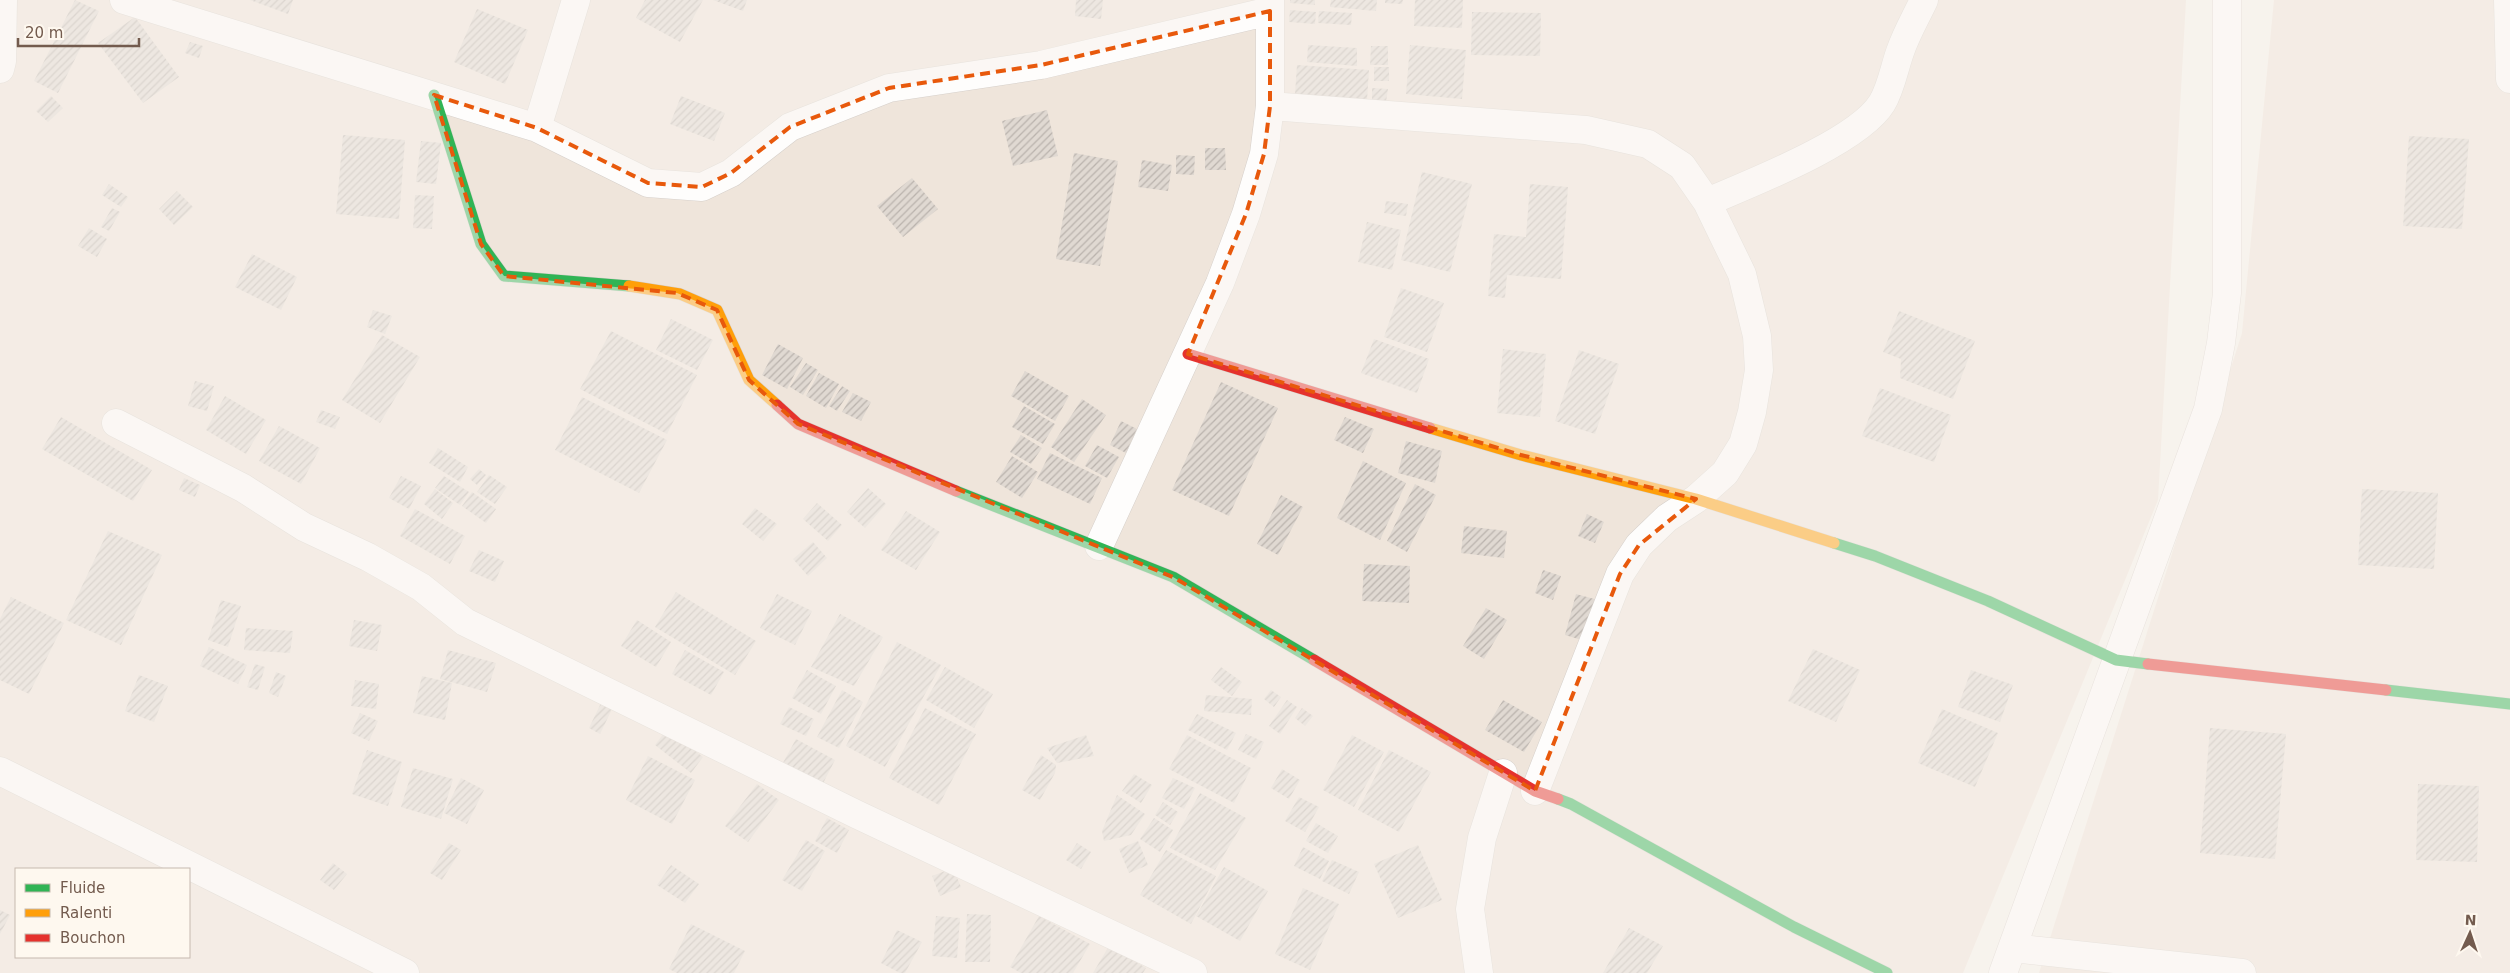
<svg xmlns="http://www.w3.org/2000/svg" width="2510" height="973" viewBox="0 0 2510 973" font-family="'DejaVu Sans',sans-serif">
<defs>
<pattern id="building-hatch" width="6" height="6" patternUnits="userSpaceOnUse" patternTransform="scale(1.25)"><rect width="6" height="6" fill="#e0d9d2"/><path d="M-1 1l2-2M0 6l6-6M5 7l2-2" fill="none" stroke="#bab3ad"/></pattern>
</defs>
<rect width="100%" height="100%" fill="#f7f3ed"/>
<!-- residential -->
<path fill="#efe5db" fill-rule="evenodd" d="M0 0H2186L2158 500 1963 973H0ZM16 869H189V957H16Z
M2274 0H2510V973H2039L2242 333Z"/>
<!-- building -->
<path fill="url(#building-hatch)" d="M75 0 99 11 58 93 34 81Z
M250 0H293L288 14Z
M645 0H703L680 42 636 18Z
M713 0H747L743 11Z
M1076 0H1103L1101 19 1075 16Z
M1290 0H1315V5L1290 3Z
M1331 0H1377L1376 11 1330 7Z
M1385 0H1403L1402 4 1385 3Z
M1415 0H1463L1462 28 1414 26Z
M477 9 528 30 505 84 454 62Z
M1290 10 1316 12 1315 24 1289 22Z
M1319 11 1352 13 1351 25 1318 23Z
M1472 12 1541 13 1540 56 1471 55Z
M135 17 179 77 143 103 98 43Z
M190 42 203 46 199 58 185 53Z
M1308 45 1357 48V66L1307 62Z
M1410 45 1466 50 1462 99 1406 94Z
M1371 46H1388V65H1370Z
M1297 65 1369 70 1367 100 1295 94Z
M1374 67H1389V81H1374Z
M1372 88 1388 89 1386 102 1372 101Z
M51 96 63 108 48 122 36 111Z
M681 96 725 113 714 141 670 124Z
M1047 110 1058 156 1013 166 1002 121Z
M343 135 405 140 399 219 336 214Z
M2409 136 2469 139 2462 229 2403 226Z
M421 141 441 143 436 184 416 182Z
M1205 148H1225L1226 170H1205Z
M1074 153 1118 161 1100 266 1056 259Z
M1176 155 1195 156 1194 175 1176 174Z
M1142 160 1172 165 1168 191 1138 187Z
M1422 172 1472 184 1450 272 1401 260Z
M912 178 938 209 903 237 877 206Z
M109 184 128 197 121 207 102 195Z
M1530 184 1568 187 1561 279 1507 275 1505 298 1488 296 1494 234 1526 237Z
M177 191 193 207 174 225 159 209Z
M415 195 434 196 432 229 413 228Z
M1386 201 1408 204 1406 216 1384 213Z
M112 208 120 212 109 231 101 227Z
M1367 222 1401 230 1392 270 1358 262Z
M89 228 107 239 97 257 78 246Z
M252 254 297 277 281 310 235 287Z
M1401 288 1444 303 1427 352 1384 337Z
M373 310 392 316 385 334 367 327Z
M1899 311 1975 341 1953 399 1900 378 1901 359 1883 352Z
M671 319 713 340 697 370 656 350Z
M611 331 697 375 667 434 580 389Z
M382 335 420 357 380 423 342 400Z
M1374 339 1429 359 1417 393 1361 373Z
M778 344 803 358 787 389 762 375Z
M1503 349 1546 354 1540 417 1497 413Z
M1579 350 1619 364 1595 434 1555 421Z
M806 363 818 370 803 395 790 387Z
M1025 371 1069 396 1055 421 1011 396Z
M819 373 839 384 826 408 806 396Z
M195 381 214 386 207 411 188 406Z
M1221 382 1278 408 1229 516 1172 490Z
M842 386 850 391 837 411 829 406Z
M1880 388 1951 415 1934 462 1862 436Z
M853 393 871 402 861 421 842 412Z
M225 396 266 420 246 454 206 430Z
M582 397 667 440 639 493 555 450Z
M1082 399 1106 415 1074 462 1051 447Z
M1024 406 1055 424 1043 444 1012 427Z
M321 410 340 417 335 429 316 422Z
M61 417 152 470 133 501 42 449Z
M1345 417 1374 429 1363 453 1334 440Z
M1121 421 1137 429 1126 453 1110 445Z
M279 426 320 448 301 484 259 461Z
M1021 435 1042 448 1031 464 1010 452Z
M1406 441 1442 451 1435 483 1398 473Z
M1097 445 1119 457 1107 478 1085 466Z
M438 448 468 467 460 482 429 463Z
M1050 453 1102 478 1090 504 1037 479Z
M1012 456 1038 472 1022 498 996 482Z
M1363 461 1406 483 1380 540 1337 518Z
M479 469 486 475 477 485 470 479Z
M489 475 507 487 495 504 477 492Z
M401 476 421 486 409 509 389 498Z
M444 476 469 492 460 505 435 488Z
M184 478 200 485 195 497 179 490Z
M1415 484 1436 495 1407 552 1387 541Z
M868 488 886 504 865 528 847 512Z
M435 489 453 503 442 519 424 504Z
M2362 489 2438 493 2434 569 2358 565Z
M472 492 496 509 486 523 462 506Z
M1281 495 1303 507 1278 555 1257 544Z
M817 503 842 525 828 541 803 519Z
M755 508 777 524 763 541 742 524Z
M415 509 465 536 450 564 400 536Z
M906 511 940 532 916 570 881 550Z
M1587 514 1604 522 1595 543 1578 536Z
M1464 526 1507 531 1504 558 1461 553Z
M108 531 162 555 121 645 66 620Z
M813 542 827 558 808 576 793 559Z
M479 550 504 561 495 582 469 571Z
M1364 564 1410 566 1409 603 1362 601Z
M1543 570 1561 576 1553 600 1535 593Z
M676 592 756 641 735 675 655 627Z
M777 594 812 611 795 645 760 628Z
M1576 594 1598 600 1585 641 1565 635Z
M11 597 64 623 29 694 0 680V619Z
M221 600 241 606 228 647 208 640Z
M1486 608 1507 620 1484 659 1463 646Z
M840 614 883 637 854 686 811 667Z
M354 620 382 625 377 651 349 646Z
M637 620 671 642 656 667 621 646Z
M246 628 293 631 290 653 244 650Z
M897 642 941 665 885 767 846 746Z
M209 647 247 665 238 684 200 666Z
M1813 649 1860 670 1836 722 1788 701Z
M448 650 496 663 487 692 440 679Z
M685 650 724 672 711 695 672 674Z
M255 664 265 667 258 690 247 687Z
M945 667 993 694 974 728 926 700Z
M1221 667 1242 682 1232 696 1211 680Z
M807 670 836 686 821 714 792 698Z
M1971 670 2013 685 2000 722 1958 707Z
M276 672 286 676 278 697 269 693Z
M139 675 168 686 154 722 125 711Z
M422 676 452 683 445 720 413 713Z
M355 680 379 684 376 709 351 706Z
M842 690 863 702 839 748 817 737Z
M1271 690 1281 697 1274 707 1264 699Z
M1206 695 1252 699 1251 715 1204 711Z
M1287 700 1297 707 1280 734 1269 726Z
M1503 700 1542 722 1524 752 1485 730Z
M602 701 613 707 600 734 589 728Z
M789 707 814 719 806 736 780 724Z
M925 708 976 734 939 805 889 778Z
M1302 708 1313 716 1305 726 1295 718Z
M1942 709 1998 733 1975 787 1918 763Z
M360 713 378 721 369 741 351 733Z
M1197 714 1236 733 1227 750 1188 730Z
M2210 728 2286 734 2275 859 2200 853Z
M667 729 703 757 691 773 655 745Z
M1246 734 1264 742 1256 759 1238 750Z
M1086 735 1094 756 1057 763 1047 748Z
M1187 735 1251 768 1234 803 1169 769Z
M1352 735 1384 752 1354 807 1323 790Z
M796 739 835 760 819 791 779 770Z
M367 750 402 762 388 806 352 794Z
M1389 750 1431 772 1399 832 1358 810Z
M1041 755 1056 765 1055 773 1040 800 1022 790Z
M648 756 695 780 672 824 626 800Z
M413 768 453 779 441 819 401 807Z
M1282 769 1300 780 1289 799 1271 788Z
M1134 774 1152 785 1141 803 1122 791Z
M461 778 484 790 467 824 444 813Z
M1173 778 1195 788 1184 809 1162 798Z
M757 784 779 800 748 842 725 826Z
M2418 784 2479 786 2477 862 2416 860Z
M1200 793 1246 818 1215 870 1170 848Z
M1117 795 1145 814 1131 835 1104 841 1102 831Z
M1299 797 1319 807 1305 832 1285 821Z
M1163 802 1178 812 1170 825 1155 815Z
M827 818 849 830 837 853 815 841Z
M1154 818 1173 830 1160 852 1140 839Z
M1316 823 1338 836 1328 853 1306 841Z
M806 840 825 851 802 891 782 880Z
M1138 841 1148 865 1129 873 1119 849Z
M449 843 461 850 442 880 430 873Z
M1077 843 1091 852 1081 869 1066 860Z
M1418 845 1442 900 1398 918 1374 864Z
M1303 847 1329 861 1320 879 1294 866Z
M1166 850 1216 876 1191 924 1140 895Z
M1332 860 1359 872 1349 894 1322 881Z
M333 863 347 874 334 890 320 880Z
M671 865 699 884 685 903 657 885Z
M1224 867 1268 891 1240 941 1196 916Z
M953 868 961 887 940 896 932 876Z
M1303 888 1339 904 1310 970 1275 954Z
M0 910 10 915 0 934Z
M967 914 991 915 990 962H965Z
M936 916 960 918 957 958 932 956Z
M1039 916 1090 944 1073 973H1021L1010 967Z
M691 924 745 951 734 973H677L669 969Z
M1629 928 1663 946 1647 973H1603Z
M897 930 922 942 905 973H900L881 963Z
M1109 946 1146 968 1143 973H1093Z"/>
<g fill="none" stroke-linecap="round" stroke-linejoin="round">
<defs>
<path id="street" d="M124 0 537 128 648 183 702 187 731 173 790 127 889 88 1041 65 1270 11
M2508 0 2510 79
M0 69 2 61 3 0
M1270 106 1586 130 1648 144 1682 166 1707 202 1742 274 1757 336 1759 370 1752 412 1743 444 1725 473 1696 499 1667 518 1639 545 1620 574 1535 791
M537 128 576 0
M1707 202C1751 183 1858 142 1882 103 1891 88 1894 69 1900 52 1906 34 1916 17 1924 0
M116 423 243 488 304 527 368 557 421 587 465 622 858 815 1193 973
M1099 546 1220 283 1246 214 1264 154 1270 106V0
M0 771 405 973
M2013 948 2242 973
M1479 973 1470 909 1482 838 1503 773
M2003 973 2208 409 2221 343 2227 293V0"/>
<path id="fast" d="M434 95 481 244 504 276 629 286
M956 491 1173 577 1314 660
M1834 543 1875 556 1988 601 2116 660 2148 664
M2386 690 2510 704
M1558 799 1571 804 1794 927 1887 973"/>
<path id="slow" d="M629 286 680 294 717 310 749 380 777 405
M1430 428 1521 455 1696 499 1834 543"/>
<path id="jam" d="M1188 354 1430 428
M777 405 798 424 956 491
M1314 660 1535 791 1558 799
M2148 664 2386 690"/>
</defs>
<!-- street casing -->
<use href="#street" stroke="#d6d0cb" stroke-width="29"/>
<!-- fast casing -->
<use href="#fast" stroke="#d6d0cb" stroke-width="12"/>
<!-- slow casing -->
<use href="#slow" stroke="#d6d0cb" stroke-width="12"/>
<!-- jam casing -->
<use href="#jam" stroke="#d6d0cb" stroke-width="12"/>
<!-- street -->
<use href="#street" stroke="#fefdfc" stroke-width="28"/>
<!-- fast -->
<use href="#fast" stroke="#30b455" stroke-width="11"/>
<!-- slow -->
<use href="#slow" stroke="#ff9f0a" stroke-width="11"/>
<!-- jam -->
<use href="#jam" stroke="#e5322d" stroke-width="11"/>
</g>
<!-- marked area -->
<path d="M0 0H2510V973H0ZM1270 11V106L1264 154 1246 214 1188 354 1521 455 1696 499 1639 545 1620 574 1535 791 1173 577 798 424 749 380 717 310 677 293 504 276 481 244 434 95 537 128 648 183 702 187 731 173 790 127 889 88 1041 65Z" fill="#f7f3ed" fill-opacity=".55" fill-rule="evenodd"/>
<path fill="none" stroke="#e8590c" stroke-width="4" stroke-dasharray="10 6" stroke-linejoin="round" d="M1270 11V106L1264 154 1246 214 1188 354 1521 455 1696 499 1639 545 1620 574 1535 791 1173 577 798 424 749 380 717 310 677 293 504 276 481 244 434 95 537 128 648 183 702 187 731 173 790 127 889 88 1041 65Z"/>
<!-- legend -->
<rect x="15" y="868" width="175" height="90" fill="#fef8ef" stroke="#c6b9af"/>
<rect x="25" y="884" width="25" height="8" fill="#30b455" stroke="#c6b9af"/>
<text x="60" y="893" font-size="15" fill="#735b4e">Fluide</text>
<rect x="25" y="909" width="25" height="8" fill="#ff9f0a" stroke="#c6b9af"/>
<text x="60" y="918" font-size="15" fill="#735b4e">Ralenti</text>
<rect x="25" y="934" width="25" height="8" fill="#e5322d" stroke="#c6b9af"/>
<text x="60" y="943" font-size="15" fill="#735b4e">Bouchon</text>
<!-- north arrow -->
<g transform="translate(2470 933) rotate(3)" stroke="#fef8ef" stroke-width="4" paint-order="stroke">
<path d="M0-4L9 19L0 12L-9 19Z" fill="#735b4e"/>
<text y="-8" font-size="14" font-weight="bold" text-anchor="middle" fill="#735b4e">N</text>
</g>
<!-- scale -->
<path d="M18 38v8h121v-8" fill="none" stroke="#735b4e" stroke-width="2.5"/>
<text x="25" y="38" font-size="15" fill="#735b4e" stroke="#fef8ef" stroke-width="4" paint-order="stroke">20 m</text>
</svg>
